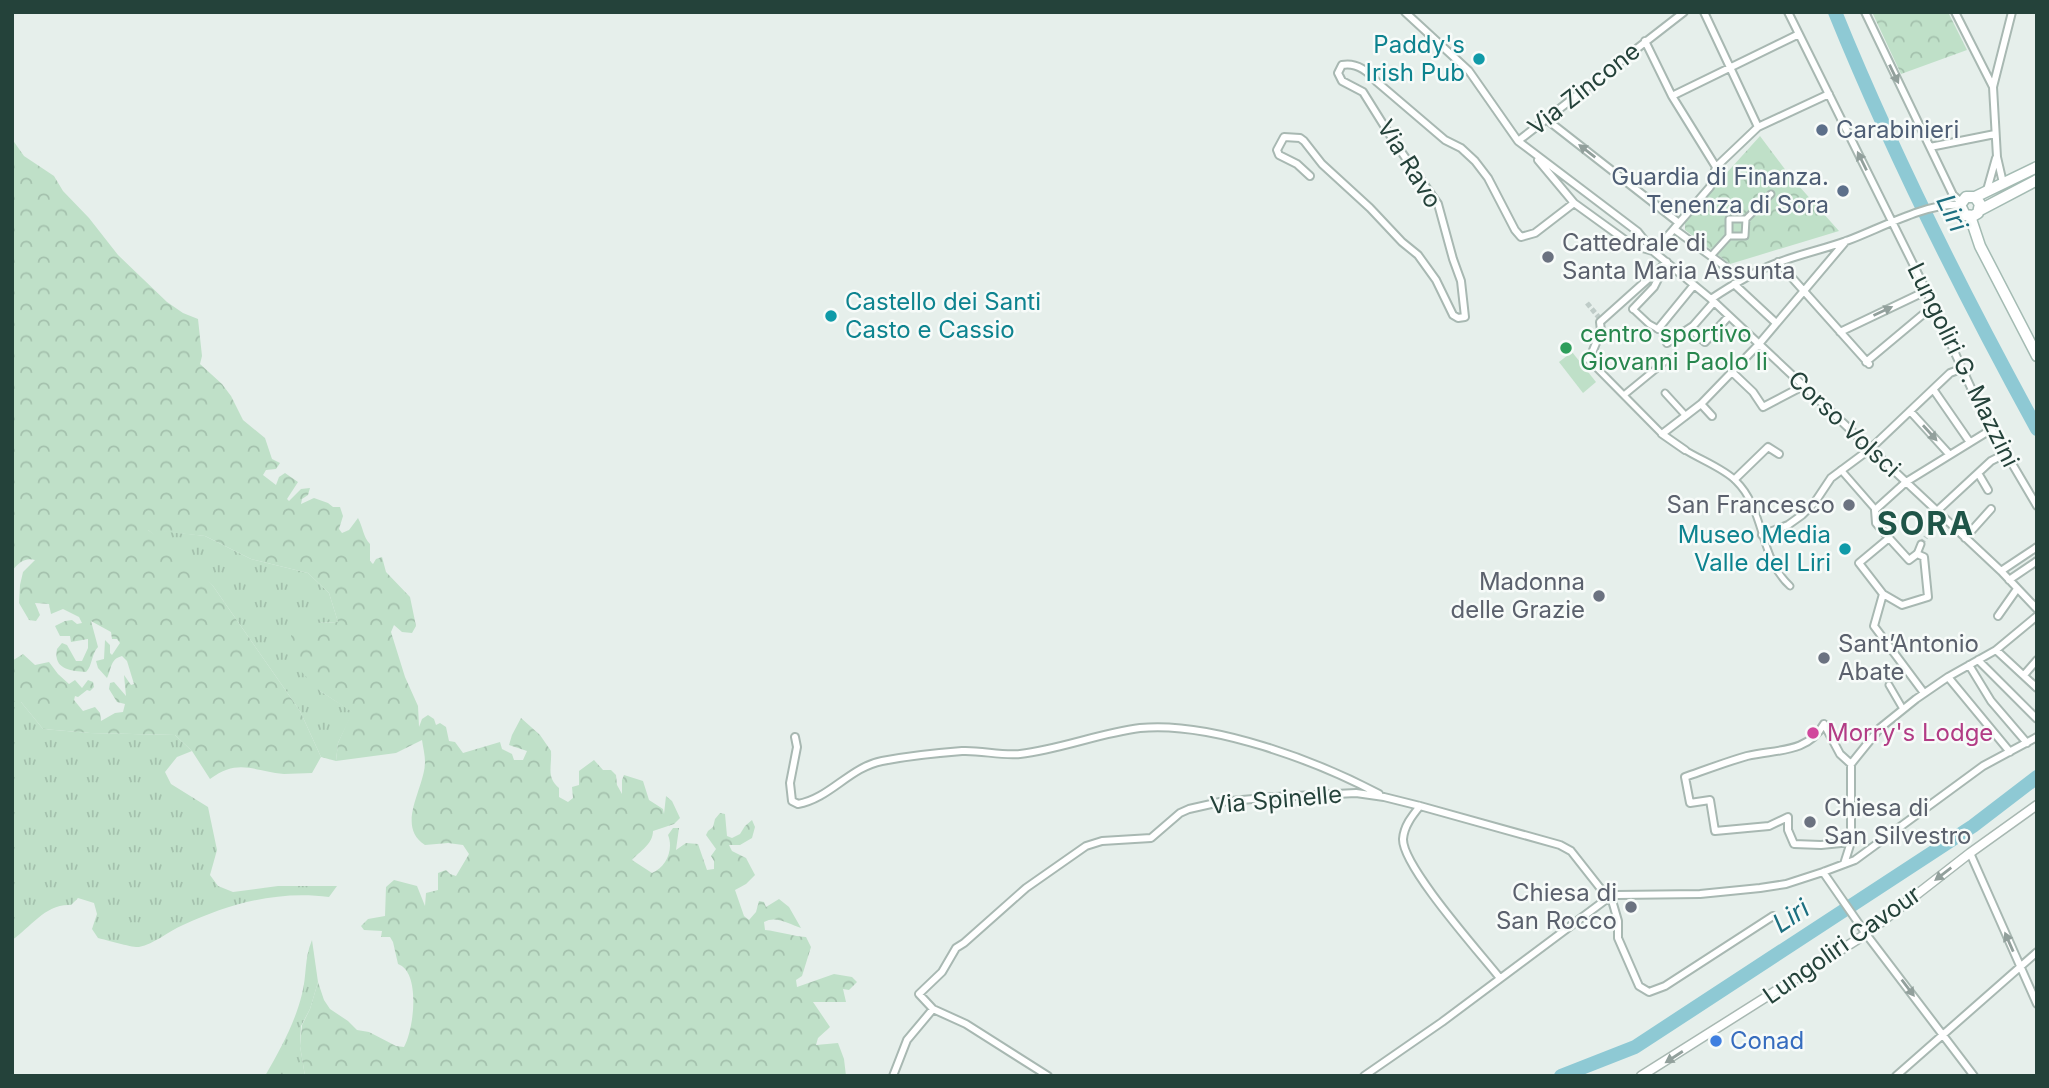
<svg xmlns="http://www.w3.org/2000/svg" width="2049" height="1088" viewBox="0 0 2049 1088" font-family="Inter,sans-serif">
<defs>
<pattern id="grass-tufts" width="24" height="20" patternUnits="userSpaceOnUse" patternTransform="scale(1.75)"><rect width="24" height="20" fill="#bfe0c8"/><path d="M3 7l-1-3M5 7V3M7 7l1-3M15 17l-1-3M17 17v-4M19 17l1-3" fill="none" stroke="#a4c1ad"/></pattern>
<pattern id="forest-crowns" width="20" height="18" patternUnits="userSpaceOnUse" patternTransform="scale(1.75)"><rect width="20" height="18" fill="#bfe0c8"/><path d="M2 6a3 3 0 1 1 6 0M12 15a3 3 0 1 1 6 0" fill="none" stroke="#a4c1ad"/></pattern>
</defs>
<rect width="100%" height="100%" fill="#e6efeb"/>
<!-- grass -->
<path fill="url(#grass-tufts)" d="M147 529 205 536 251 559 308 573 329 593 338 622 318 623 320 691 353 712 338 743 336 761 321 757 300 711 213 586Z
M12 702H21L43 729 90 733 175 735 192 751 177 757 165 772 171 784 208 807 217 850 210 875 218 886 233 892 278 886H337L329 897C278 890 229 904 183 925 169 931 154 944 139 947 133 948 107 940 98 938L92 929 97 914 94 903 78 898 71 905C46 903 31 927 12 940Z
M312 940 318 982 310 1009 301 1026 300 1046 305 1076H265C280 1050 295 1023 302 994 307 975 304 959 312 940Z"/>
<!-- forest -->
<path fill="url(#forest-crowns)" d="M1872 12H1948L1967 50 1901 74Z
M1760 136 1790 176 1839 231 1730 264 1685 230V219Z
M12 139 24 156 54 176 63 191 89 218 118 255 167 302 183 313 198 319 202 356 200 364 222 384 231 396 243 420 265 438 272 459 280 463 276 469 266 470 263 475 276 485 279 477 285 473 298 482 287 499 289 501 301 489 310 488 308 495 302 499 301 504 314 498 328 503 333 507H340L343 516 339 529 342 533 349 530 358 518C363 527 363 537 370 544V561L373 564 376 559 382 557 386 572 410 597 416 626 412 633 402 632 394 625 391 632 405 677 418 706 419 727 422 719 428 715 434 719 436 725 440 723 446 727 449 741 455 742 463 753 500 742 502 749 512 754 514 760H523L527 751 509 745 512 735 521 718 540 735 551 751C552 767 546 777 559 788V797L568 802 573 798 572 787 579 785V771L594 760 603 770H611L616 775 617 785 622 794V780L624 775 643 781 649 800 663 809 664 814 666 796 672 801 680 818 674 824 653 831C653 844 640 851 632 860L652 873C666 867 674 850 668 835L673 828H679L676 850 686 843 698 844 707 870 714 869V861L711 856 716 849 706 835 708 831 713 827 715 819 720 813 725 814 727 836 732 838 740 834 745 826 752 820 755 827 752 838 740 845H729L732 851 746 858 755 875 746 884 735 890 744 916 749 920 756 912 759 901 764 902 766 907 779 899 789 907 801 928C789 924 776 915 764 922L765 930C778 931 791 936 806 937L811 947 802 976 796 980 797 987 834 974 852 977 857 982 849 990 843 989 846 1002H813L830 1027 818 1038 816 1045 838 1043 844 1059 846 1076H305L300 1046 302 1025 310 1009 318 982 324 1000 330 1009 348 1021 357 1030 369 1032 396 1046 404 1047C414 1029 421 972 398 964L393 942 390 937H381L382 931 364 930 361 926 368 919 385 916 386 887 394 880 417 886 425 906 426 893 438 890V873L446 870 450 874 456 876 469 854 463 845 448 843 425 845C395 826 425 788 425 762 425 755 423 747 422 740L396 753 336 761 338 743 352 712 320 691 294 664 291 635 318 623 338 622 329 593 308 573 251 559 205 536 148 530 180 553 213 586 300 711 321 757 312 773C303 773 293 774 284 774 252 771 239 758 210 779L192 751 175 735 90 733 43 729 21 702H12V661L23 654 35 665 49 662 58 674 69 684 75 680 82 688 88 680 93 682 94 687 90 691 87 690 78 697 75 696 74 700 83 711 95 707 100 713 101 721 115 713 123 712 125 704 117 702 109 689 110 683 114 682 126 696 124 675 131 685 134 684 127 661 122 656C110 659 112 668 107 678L98 668 96 661 104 659 105 640 110 645V653L112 655 120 643 117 639H112L111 632 91 621 98 647C91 654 93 665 86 672 70 671 53 669 57 649L62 643 67 645 76 661H82L88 648V639L71 642 70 636H60L55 626 65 621 72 620 77 624 82 623 79 617 63 609 51 614 49 604 35 603 40 615 36 621 29 620 19 603 20 585 23 572 35 560C25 557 18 563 12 571Z"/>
<!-- pitch -->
<path fill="#bfe0c8" d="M1572 352 1596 382 1583 393 1559 362Z"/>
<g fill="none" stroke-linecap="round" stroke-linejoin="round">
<!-- river -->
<path stroke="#8ec9d4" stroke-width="14" d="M1835 12C1893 155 1963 294 2037 429
M1561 1076 1635 1047 1973 826 2037 777"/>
<!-- pedestrian-tunnel -->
<path stroke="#bfccc8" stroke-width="5" stroke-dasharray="5 2.5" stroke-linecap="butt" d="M1587 303 1601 320
M1921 544 1926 537"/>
<defs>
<path id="pedestrian" d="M1729 236H1745L1746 219 1771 194
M1711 256 1729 236V219H1746
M1633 309 1649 324 1658 329
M1589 360 1662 434
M1665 393 1686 416
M1624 395 1668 359
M1685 450C1699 459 1725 469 1736 481 1765 509 1759 558 1790 586
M1841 470 1875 509
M1917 554 1921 544
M1889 685 1903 709"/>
<path id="minor" d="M1405 12 1469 71 1518 141 1638 232 1654 252 1711 299 2001 571 2037 609
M1704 12 1758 127
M1788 12 1924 286 1984 416 2037 506
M1865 12 1953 195 1961 202
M1955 12 1993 87
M1645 41 1672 96 1716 167
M1672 96 1799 34
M1546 119 1679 223
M1518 141 1684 12
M1930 147 1995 134
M1538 160 1574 203 1632 245 1653 251
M1310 176 1297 164 1279 155 1277 150 1284 137 1300 138 1304 141 1322 164 1370 208 1402 242 1418 255 1436 280 1453 315 1458 318 1465 317 1461 281 1453 259 1438 204 1393 140 1363 92 1342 81 1338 73 1342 65C1357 62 1368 71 1377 82L1445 140 1461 148 1475 161 1488 178 1515 230 1521 237 1535 233 1574 203
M2003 183 1997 157 1993 87 2012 12
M1987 190 1996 158
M1674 229 1742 279
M1654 252 1710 187 1716 167 1758 127 1829 94
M1778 262 1869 364
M1734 284 1776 323
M1711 299C1732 285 1753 272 1777 263 1800 254 1825 249 1849 240 1879 229 1928 202 1960 205
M1633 309 1654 287 1664 267
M1690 328 1705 342 1729 316
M1658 329 1694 285
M1840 332 1926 291
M1667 343 1693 326 1714 302
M1589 360 1601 331 1600 322 1667 262
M1866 362 1933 306
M1732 372 1753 392 1763 407 1803 386
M1933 389 1969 441
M1701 404 1712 416
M1910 411 1949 454
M1685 450 1662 434 1701 404 1759 344 1846 241
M1978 473 1988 490
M1735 479 1768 447 1779 454
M1937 511 1991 461 2005 454
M1762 535 1788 525 1802 515 1815 502 1831 478 1870 449 1950 373 1961 369
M1965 538 1991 509
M2001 571 2037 547
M2009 580 2037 561
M1883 594 1902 605 1928 597 1924 557 1917 554 1909 560 1889 538
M1998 616 2017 589
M1996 650 2037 688
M1978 660 2037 719
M1969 665 1991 701 2027 743
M2024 675 2037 660
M1948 677 2010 752
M1924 693 1874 626 1883 594 1859 563 1889 538 1876 523 1875 510 1906 482 1992 429
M795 737 797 747 790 783 792 801 798 804C829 799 850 767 882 761 908 756 936 753 962 751 981 750 1001 756 1020 754 1061 749 1100 733 1140 728 1211 721 1317 761 1379 794
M1851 764 1840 754 1824 724C1807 754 1776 749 1747 756 1726 762 1705 770 1685 777L1690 803 1710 800 1715 831 1769 826 1788 817V830L1794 844 1821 845 1851 842
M1420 806C1412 816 1404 826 1403 839 1402 866 1480 953 1499 977
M1970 853 2037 1004
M1844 864 1851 842V764L1880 728 1916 699 1948 677 1996 650 2037 616
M1823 872 1866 934 1974 1076
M1611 897 1618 921V938L1639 986 1649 992 1665 986 1773 916
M933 1009 919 994 942 972 956 948 964 943 1026 888 1086 846 1102 841 1151 838 1180 813 1189 809 1220 802 1275 797 1356 793 1384 797 1420 806 1560 845 1571 851 1608 898
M893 1076 907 1040 933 1009 966 1024 1048 1076
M1364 1076 1442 1022 1608 898 1617 895 1700 894 1760 888 1786 884 1823 872 1855 860 1983 766 2037 737
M1896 1076 2037 952"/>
<path id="tertiary" d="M1641 1076 1866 934 1970 853 2037 805"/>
<path id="secondary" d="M1975 197 1980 204 1978 213 1973 216 1965 215 1960 205 1966 197H1975L2037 167
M1980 210 2037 180
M1970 216 1980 246 2037 356"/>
</defs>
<!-- pedestrian casing -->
<use href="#pedestrian" stroke="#a8b8b2" stroke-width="9"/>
<!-- minor casing -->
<use href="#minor" stroke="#a8b8b2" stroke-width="10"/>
<!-- tertiary casing -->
<use href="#tertiary" stroke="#a8b8b2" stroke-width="11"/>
<!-- secondary casing -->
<use href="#secondary" stroke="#a4bbb3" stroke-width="13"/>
<!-- pedestrian -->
<use href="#pedestrian" stroke="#fff" stroke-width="5"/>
<!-- minor -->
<use href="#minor" stroke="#fff" stroke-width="6"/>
<!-- tertiary -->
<use href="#tertiary" stroke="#fff" stroke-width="8"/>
<!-- secondary -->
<use href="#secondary" stroke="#fff" stroke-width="10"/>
</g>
<!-- one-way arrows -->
<defs><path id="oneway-solid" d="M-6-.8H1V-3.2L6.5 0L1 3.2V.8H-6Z" transform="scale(1.75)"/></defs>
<g fill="#92a09c">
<use href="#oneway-solid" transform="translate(1894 74) rotate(64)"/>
<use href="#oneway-solid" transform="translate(1587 151) rotate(-142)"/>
<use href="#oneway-solid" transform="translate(1862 161) rotate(-116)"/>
<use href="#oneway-solid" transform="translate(1883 311) rotate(-25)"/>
<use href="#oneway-solid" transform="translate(1930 433) rotate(48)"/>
<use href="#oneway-solid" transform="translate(1943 874) rotate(142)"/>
<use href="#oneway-solid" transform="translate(2009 942) rotate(-114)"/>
<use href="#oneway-solid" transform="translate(1908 988) rotate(53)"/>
<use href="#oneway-solid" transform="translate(1674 1057) rotate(147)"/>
</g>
<!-- markers -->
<g fill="#0f9aa8" stroke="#f7fbf9" stroke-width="2.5">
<circle cx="1479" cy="59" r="7"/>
<circle cx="831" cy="316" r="7"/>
<circle cx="1845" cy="549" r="7"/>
</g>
<g fill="#5c6f8a" stroke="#f7fbf9" stroke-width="2.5">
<circle cx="1822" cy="130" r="7"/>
<circle cx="1843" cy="191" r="7"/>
</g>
<g fill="#6b7280" stroke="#f7fbf9" stroke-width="2.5">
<circle cx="1548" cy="257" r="7"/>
<circle cx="1849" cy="505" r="7"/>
<circle cx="1599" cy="596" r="7"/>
<circle cx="1824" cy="658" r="7"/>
<circle cx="1810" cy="822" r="7"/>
<circle cx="1631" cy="907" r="7"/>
</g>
<circle fill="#2e9e5b" stroke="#f7fbf9" stroke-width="2.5" cx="1566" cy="348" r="7"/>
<circle fill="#d1479c" stroke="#f7fbf9" stroke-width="2.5" cx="1813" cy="733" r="7"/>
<circle fill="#3f7fe0" stroke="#f7fbf9" stroke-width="2.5" cx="1716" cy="1041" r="7"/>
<g text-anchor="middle" stroke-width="5" stroke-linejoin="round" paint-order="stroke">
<!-- culture labels -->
<g font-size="24" fill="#0d838f" stroke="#f7fbf9" text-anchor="end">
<text x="1465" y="53">Paddy's<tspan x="1465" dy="28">Irish Pub</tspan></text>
<text x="845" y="310" text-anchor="start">Castello dei Santi<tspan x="845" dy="28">Casto e Cassio</tspan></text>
<text x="1831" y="543">Museo Media<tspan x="1831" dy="28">Valle del Liri</tspan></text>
</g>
<!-- street labels -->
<g font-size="24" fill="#24423a" stroke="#f7fbf9">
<text transform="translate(1584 89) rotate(-38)" y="8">Via Zincone</text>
<text transform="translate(1409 164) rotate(58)" y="8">Via Ravo</text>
<text transform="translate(1963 365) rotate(64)" y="8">Lungoliri G. Mazzini</text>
<text transform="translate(1844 424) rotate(43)" y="8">Corso Volsci</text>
<text transform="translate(1276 800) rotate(-5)" y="8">Via Spinelle</text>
<text transform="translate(1842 945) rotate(-35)" y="8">Lungoliri Cavour</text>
</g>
<!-- service labels -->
<g font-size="24" fill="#4e5e75" stroke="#f7fbf9" text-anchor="start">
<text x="1836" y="138">Carabinieri</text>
<text x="1829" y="185" text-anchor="end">Guardia di Finanza.<tspan x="1829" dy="28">Tenenza di Sora</tspan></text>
</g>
<!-- worship labels -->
<g font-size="24" fill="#5b616d" stroke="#f7fbf9" text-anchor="start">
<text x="1562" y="251">Cattedrale di<tspan x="1562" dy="28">Santa Maria Assunta</tspan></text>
<text x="1835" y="513" text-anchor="end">San Francesco</text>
<text x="1585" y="590" text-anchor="end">Madonna<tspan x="1585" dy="28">delle Grazie</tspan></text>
<text x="1838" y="652">Sant’Antonio<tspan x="1838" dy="28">Abate</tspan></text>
<text x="1824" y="816">Chiesa di<tspan x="1824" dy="28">San Silvestro</tspan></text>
<text x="1617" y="901" text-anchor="end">Chiesa di<tspan x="1617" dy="28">San Rocco</tspan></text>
</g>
<!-- leisure labels -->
<g font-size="24" fill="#27864d" stroke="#f7fbf9" text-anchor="start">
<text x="1580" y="342">centro sportivo<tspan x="1580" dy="28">Giovanni Paolo Ii</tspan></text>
</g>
<!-- hotel labels -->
<g font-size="24" fill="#b23c85" stroke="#f7fbf9" text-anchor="start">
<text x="1827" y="741">Morry's Lodge</text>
</g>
<!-- shop labels -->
<g font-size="24" fill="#366cbe" stroke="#f7fbf9" text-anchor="start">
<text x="1730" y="1049">Conad</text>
</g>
<!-- water labels -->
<g font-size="26" font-style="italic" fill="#1c6f80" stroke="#f7fbf9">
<text transform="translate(1952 213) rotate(64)" y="9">Liri</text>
<text transform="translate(1791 916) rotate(-33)" y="9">Liri</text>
</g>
<!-- district labels -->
<g font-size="32" font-weight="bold" letter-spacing="2" fill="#1f5548" stroke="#f7fbf9">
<text x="1926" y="535">SORA</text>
</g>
</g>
<!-- border -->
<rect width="2049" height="1088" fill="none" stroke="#24423a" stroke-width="28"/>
</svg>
